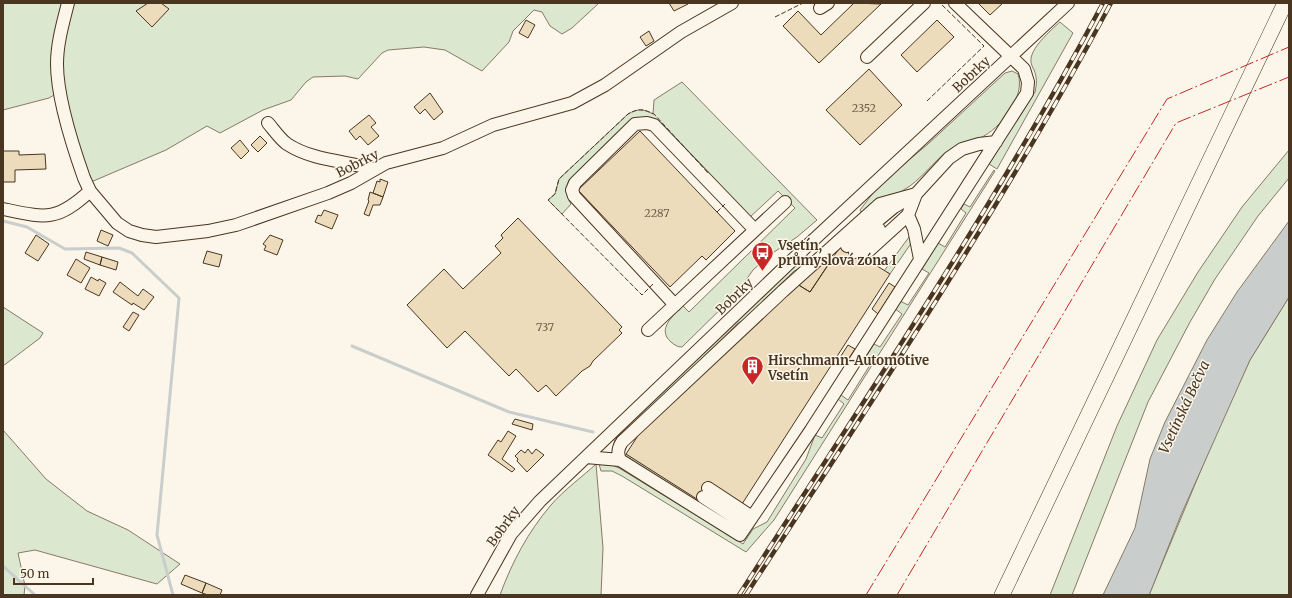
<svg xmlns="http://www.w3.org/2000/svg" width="1292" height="598" viewBox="0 0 1292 598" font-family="Merriweather,serif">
<rect width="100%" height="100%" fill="#fbf6e9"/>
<!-- green -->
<path fill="#dce7d0" stroke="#887966" d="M3 3H63L54 95 49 98 3 110Z
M72 3H599L572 28 562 34 550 26 542 12 534 10 513 31 509 42 482 71 445 50 424 47 388 50 382 53 358 79 345 76 313 77 306 82 291 100 263 110 220 133 207 126 166 150 91 182 88 179C76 137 57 89 62 45 63 31 69 16 72 3Z
M1060 22 1073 33 997 169 989 164 1035 92C1037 84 1037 77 1034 70 1033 68 1031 64 1031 62 1029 49 1051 30 1060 22Z
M1012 71 1018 74C1026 97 1000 129 980 138 972 142 962 143 954 147 937 157 925 175 910 186 895 196 878 204 862 214L860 210 880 184 928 144 1005 73Z
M682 82 817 220 797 237 771 254 753 270 736 294 682 347C677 347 675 345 671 342 656 329 674 315 683 306L689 312 795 208 778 191 749 218 658 124 634 119 569 180C565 190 566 195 571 204L562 214 548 200 555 194 559 179 628 114C639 108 643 109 653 114L654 100Z
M1289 150V178L1258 216 1215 279 1190 322 1148 402 1072 595H1050L1117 426 1157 340 1198 272 1242 207Z
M994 170 995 171 774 520 746 552 622 476 612 471H601L599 464 607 463 619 468 743 544 753 529 767 522 806 459 815 435 822 438 844 404 838 399 841 395 848 400 870 365 864 360 874 344 880 347 902 314 894 308 900 301 908 305 929 273 922 269 938 243 945 247 966 213 961 209 964 204 970 207Z
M909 237 912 242 890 274 884 271Z
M807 255 803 267 794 271 761 303 756 312 750 317 738 323 617 442 611 438Z
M1289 297V595H1149L1223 417 1250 360Z
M3 307 43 333 40 338 3 366Z
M3 430 46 479 87 511 128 530 180 564 157 584 35 550 18 553 25 586 24 595H3Z
M626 454 729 518 727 521 625 456Z
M596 464 603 548 601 595H500C512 562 528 532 551 505 564 490 582 477 596 464Z"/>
<!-- water -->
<path fill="#c9cecd" stroke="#887966" d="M1289 221V297L1250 360 1181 515 1150 593 1149 595H1103L1135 528 1150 459 1165 422 1207 340 1237 292Z"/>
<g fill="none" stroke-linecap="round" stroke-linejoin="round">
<!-- stream -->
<path stroke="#c9cecd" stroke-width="3" d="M3 221 27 227 65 249 119 248 132 253 179 298 157 535 173 595
M352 346 509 412 593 432
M3 566 35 595"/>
</g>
<!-- building -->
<path fill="#ecdcbc" stroke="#4a3520" d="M148 3H161L169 9 152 27 136 11Z
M669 3H687L688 4 674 11Z
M854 3 881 4 819 63 783 26 798 11 821 35Z
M978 3H1003L990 15Z
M526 20 535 25 528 38 519 33Z
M937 20 954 37 917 72 901 55Z
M649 31 654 41 646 46 640 37Z
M869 69 902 105 860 145 826 110Z
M430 93 443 112 434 120 425 109 420 114 414 107Z
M369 115 376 123 371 127 379 136 368 145 360 136 356 140 349 131Z
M640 131 735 231 706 260 702 256 670 287 578 190Z
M260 136 267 143 258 152 251 145Z
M240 140 249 151 241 159 231 148Z
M3 151H19V155L45 154 46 169 15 170V182H3Z
M380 179 388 182 383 197 373 193 377 181 380 182Z
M370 192 383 197 380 205H373L369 216 364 214 369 201 368 200Z
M324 210 338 215 332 229 315 222 318 215 321 216Z
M518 218 622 327 619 330 622 333 593 361 590 366 582 371 556 396 546 385 538 392 516 369 509 376 465 331 447 348 407 305 444 269 463 289 501 253 495 246 503 238 501 235Z
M101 230 113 235 108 246 97 241Z
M36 235 49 244 38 261 25 253Z
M270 235 283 240 277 255 264 250 266 246 263 244Z
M842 244 890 274 742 504 700 501 626 454 639 434 797 284 810 292Z
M207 251 222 255 219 267 203 263Z
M86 252 102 257 100 265 84 259Z
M826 255 832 259 810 292 797 284Z
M102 257 118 262 116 270 100 265Z
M76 259 90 268 81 283 67 275Z
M91 277 98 281 99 279 106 283 99 296 85 289Z
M120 282 138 296 143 289 154 297 144 310 133 303 132 305 113 292Z
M889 283 895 287 878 314 872 309Z
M133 312 139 315 129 331 123 327Z
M848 345 855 349 844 366 837 362Z
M515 419 533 424 532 430 512 424Z
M508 431 516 436 502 459 515 469 512 472 488 455 498 440 501 442Z
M528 449 532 454 536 449 544 455 527 472 517 461 518 459 515 456 521 450 525 453Z
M185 575 206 583 202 593 181 584Z
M206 583 222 590 220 595H208L202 593Z"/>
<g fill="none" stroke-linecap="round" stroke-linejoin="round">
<defs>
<path id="minor" d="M68 3C63 23 57 43 57 64 57 96 73 147 84 178L90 191 117 223 129 231 142 235 156 237 208 231 236 225 328 193 351 183 386 163 443 148 493 125 572 103 605 85 681 32 732 3
M820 8 828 3
M867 57 924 3
M268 123C274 130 280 139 287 144 313 161 346 161 374 169
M3 209C46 218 56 222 90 191
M847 246 894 207 904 201
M855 252 879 229
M863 256 908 215
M920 259 914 229 908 215 916 194 949 158 962 149 979 144 996 142
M675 305 574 196 572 190 575 183 635 124 647 123 654 125 755 230
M648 330 785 202
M586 457 620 460 740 535 811 430 1027 93 1028 82 1024 69 955 3
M620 460C617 453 618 448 622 442L783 291 880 204 916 194
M708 488 752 517
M703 497 746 525
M477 595 511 534 540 501 807 246 1068 3"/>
<path id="major" d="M1002 595 1285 3"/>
</defs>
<!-- minor casing -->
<use href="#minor" stroke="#4a3520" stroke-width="14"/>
<!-- major casing -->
<use href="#major" stroke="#4a3520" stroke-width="16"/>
<!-- minor -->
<use href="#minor" stroke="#fbf6e9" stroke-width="12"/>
<!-- major -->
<use href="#major" stroke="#fbf6e9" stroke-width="15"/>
<defs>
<path id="rail" d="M739 595C864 400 994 208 1103 3
M746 595C872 400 1002 208 1111 3"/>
</defs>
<!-- rail casing -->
<use href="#rail" stroke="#4a3520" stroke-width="4.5"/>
<!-- rail -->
<use href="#rail" stroke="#fbf6e9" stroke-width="3" stroke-dasharray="9" stroke-linecap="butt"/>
<!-- fence -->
<path stroke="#4a3520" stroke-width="1" stroke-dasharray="5 2" stroke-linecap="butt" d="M775 17 803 3
M927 101 984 46 940 3
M717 212 725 204
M653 284 642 295 548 200 555 194 559 179 628 114C639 108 643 109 654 114L709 174"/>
<!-- power -->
<path stroke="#c62828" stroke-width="1" stroke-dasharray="14 3 2 3" stroke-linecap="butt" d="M866 595 1167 99 1289 47
M897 595 1176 123 1289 77"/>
</g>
<!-- icons -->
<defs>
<symbol id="bus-pin" viewBox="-11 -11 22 30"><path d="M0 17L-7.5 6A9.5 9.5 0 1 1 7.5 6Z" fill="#c62828" stroke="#fbf6e9"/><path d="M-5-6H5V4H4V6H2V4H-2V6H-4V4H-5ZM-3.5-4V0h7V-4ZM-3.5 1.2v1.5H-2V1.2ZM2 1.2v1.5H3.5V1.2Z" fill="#fff"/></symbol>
<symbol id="building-pin" viewBox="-11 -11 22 30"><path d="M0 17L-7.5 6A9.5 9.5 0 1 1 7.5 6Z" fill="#c62828" stroke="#fbf6e9"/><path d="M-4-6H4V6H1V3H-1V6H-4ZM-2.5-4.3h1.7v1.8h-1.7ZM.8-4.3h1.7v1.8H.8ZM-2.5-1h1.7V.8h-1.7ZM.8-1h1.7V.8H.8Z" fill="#fff"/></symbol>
</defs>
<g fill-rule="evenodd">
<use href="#bus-pin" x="750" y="240" width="25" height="34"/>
<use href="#building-pin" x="740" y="354" width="25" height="34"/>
</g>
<g text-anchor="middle" stroke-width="3" stroke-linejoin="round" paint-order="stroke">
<!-- number labels -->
<g font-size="11" fill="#725f47">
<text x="864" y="112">2352</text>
<text x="657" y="217">2287</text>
<text x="545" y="331">737</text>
</g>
<!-- street labels -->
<g font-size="13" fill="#4a3520" stroke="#fbf6e9">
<text transform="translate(971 74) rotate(-43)" y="5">Bobrky</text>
<text transform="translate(357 163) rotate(-27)" y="5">Bobrky</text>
<text transform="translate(734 296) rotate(-44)" y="5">Bobrky</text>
<text transform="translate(503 526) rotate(-54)" y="5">Bobrky</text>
</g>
<!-- poi labels -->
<g font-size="13" font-weight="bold" fill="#4a3520" stroke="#fbf6e9" text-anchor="start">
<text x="778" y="250">Vsetín,<tspan x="778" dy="15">průmyslová zóna I</tspan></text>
<text x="768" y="365">Hirschmann-Automotive<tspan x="768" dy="15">Vsetín</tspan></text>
</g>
<!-- water labels -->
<g font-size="14" font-style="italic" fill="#4a3520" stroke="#fbf6e9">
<text transform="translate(1184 407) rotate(-65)" y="5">Vsetínská Bečva</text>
</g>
</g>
<!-- border -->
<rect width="1292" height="598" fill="none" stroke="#4a3520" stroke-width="8"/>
<!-- scale -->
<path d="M14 578v6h79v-6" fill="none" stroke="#4a3520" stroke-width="2"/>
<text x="20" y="578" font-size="12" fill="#4a3520" stroke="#fbf6e9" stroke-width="3" paint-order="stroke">50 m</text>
</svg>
